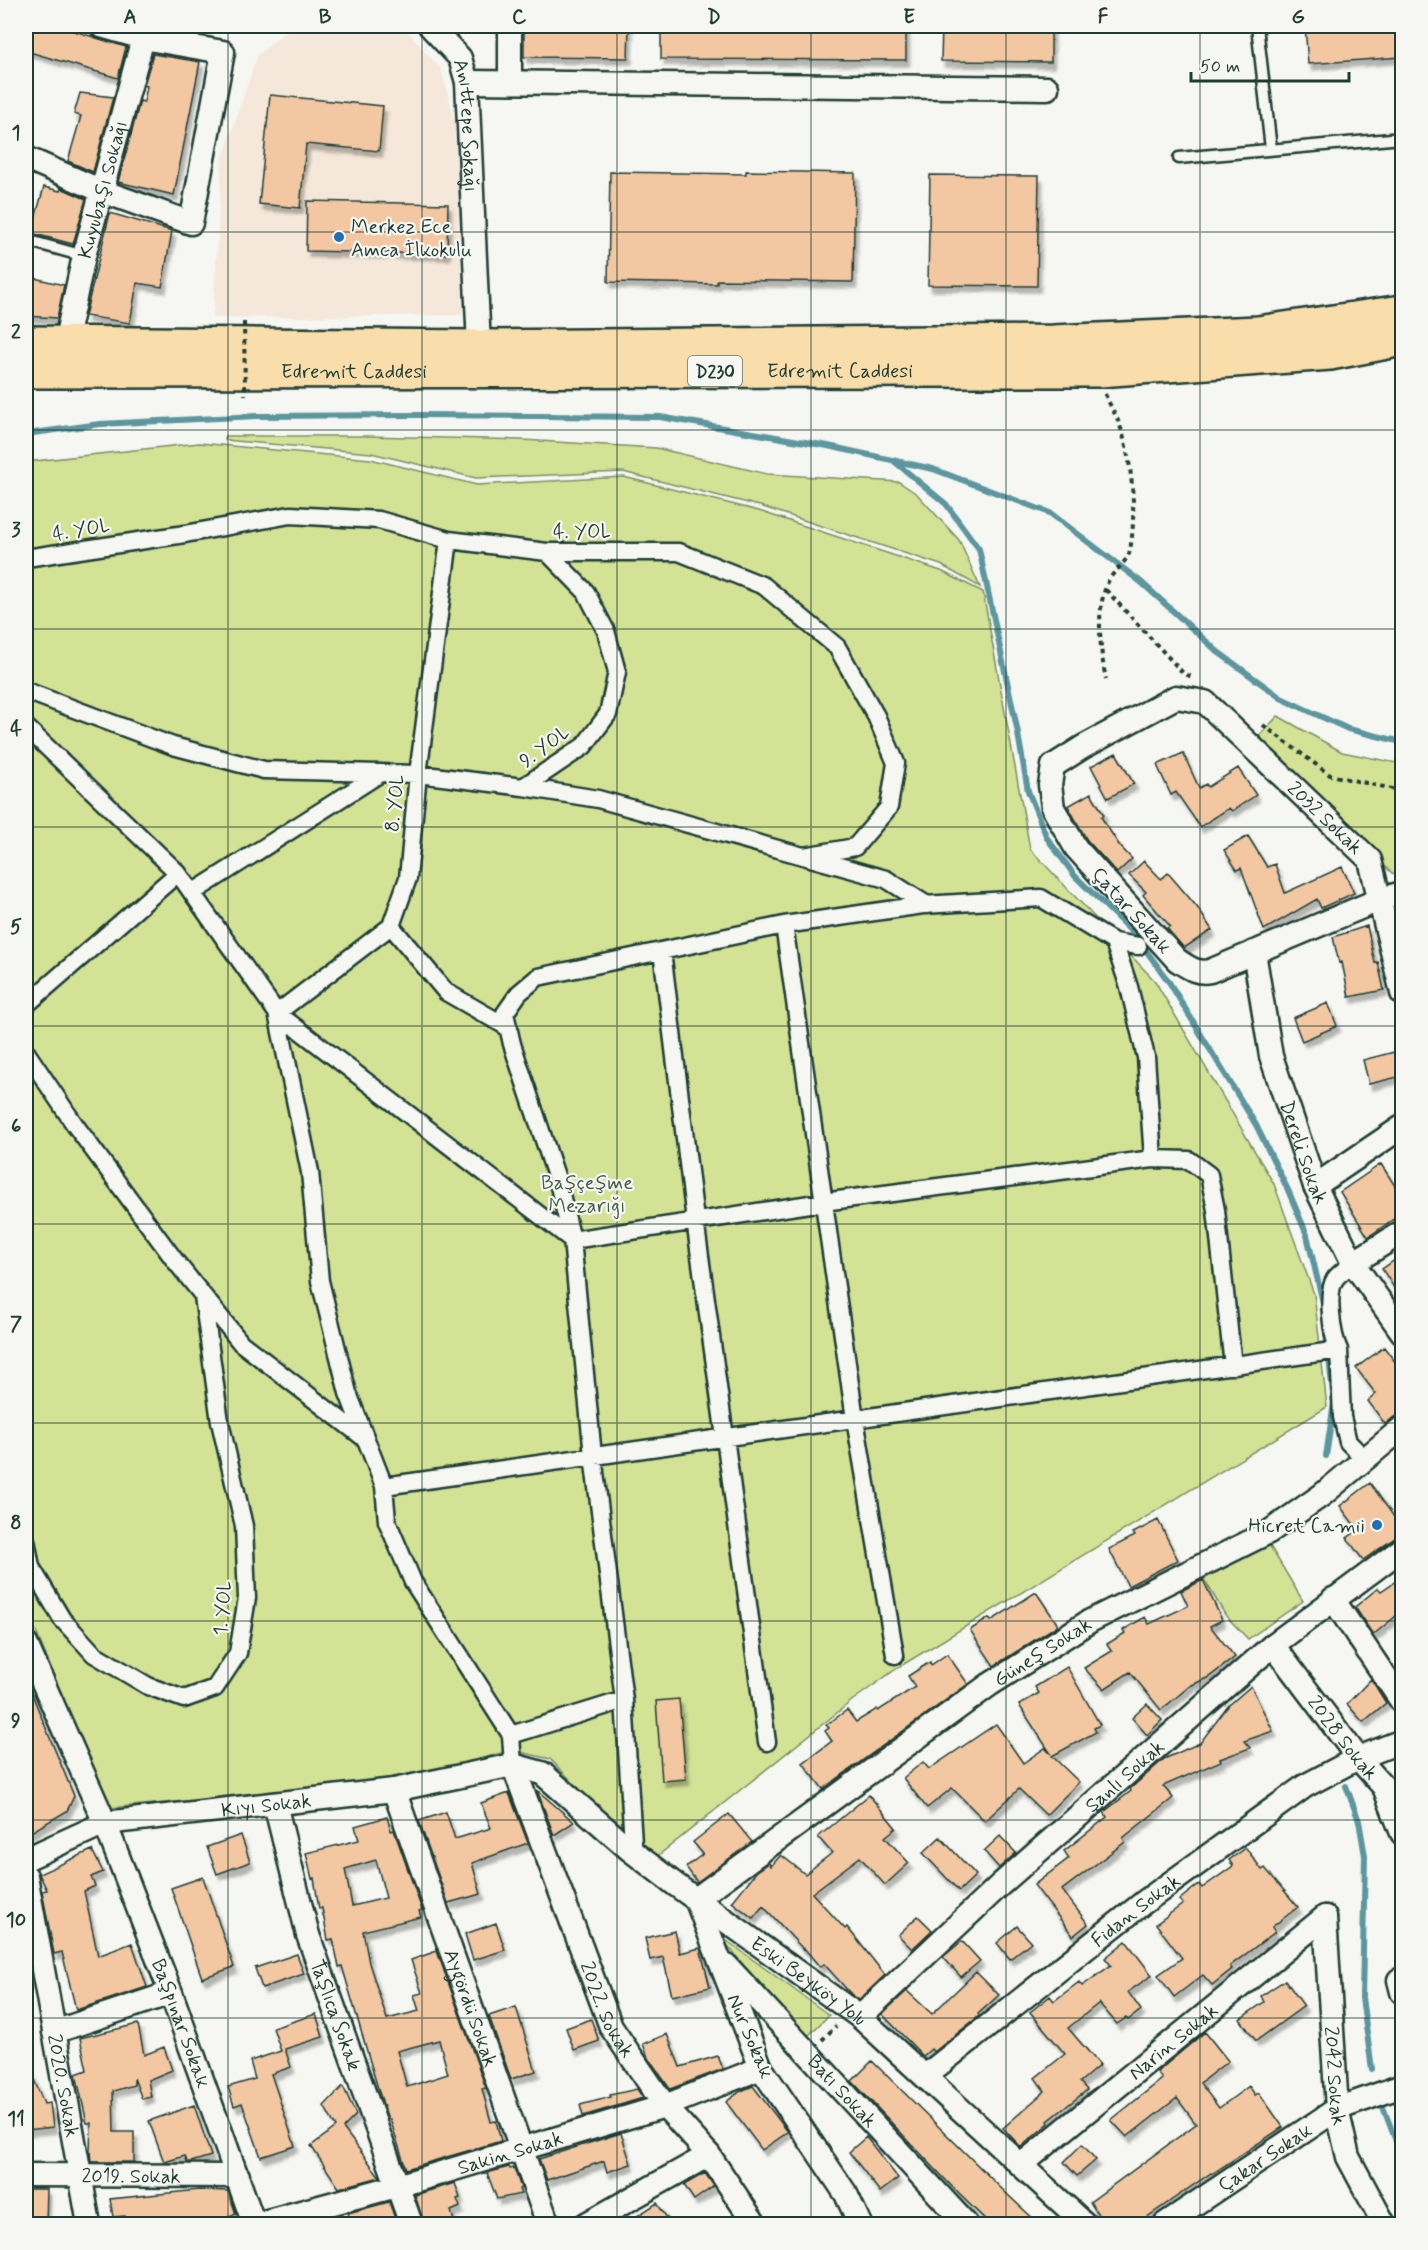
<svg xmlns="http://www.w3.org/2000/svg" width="1428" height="2250" viewBox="0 0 1428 2250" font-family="Mynerve,sans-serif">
<defs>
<filter id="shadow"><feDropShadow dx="3.5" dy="6" stdDeviation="1.5" flood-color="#0004"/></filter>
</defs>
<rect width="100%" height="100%" fill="#f6f6f2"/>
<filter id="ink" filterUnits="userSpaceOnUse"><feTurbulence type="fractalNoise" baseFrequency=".0167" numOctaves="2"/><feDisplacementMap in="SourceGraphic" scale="12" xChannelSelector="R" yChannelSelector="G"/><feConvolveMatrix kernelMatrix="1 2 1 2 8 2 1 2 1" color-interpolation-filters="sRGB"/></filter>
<g filter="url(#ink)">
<!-- built -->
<path fill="#f5e8da" d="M293 26H402L441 69 455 121 463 315 213 318 222 160 258 54Z"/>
<!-- green -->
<path fill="#d4e296" stroke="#7a9065" stroke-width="1.5" d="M225 436H366L522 440 656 448 767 474 899 482 917 494 959 540 980 587 941 565 760 506 623 472 476 478 371 453 225 440Z
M199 443 370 459 477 485 624 477 759 511 941 571 983 592 1030 849 1155 981 1274 1184 1314 1294 1327 1407 899 1667 853 1700 655 1858 633 1843 550 1759 512 1750 392 1783 108 1808 26 1607V462Z
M1278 716 1342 752 1402 764V876L1392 873 1255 740Z
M1267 1541 1303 1601 1248 1639 1226 1616 1202 1576Z
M719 1935 829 2015 804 2040Z"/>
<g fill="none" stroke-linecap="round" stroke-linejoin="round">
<!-- stream -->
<path stroke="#5c969e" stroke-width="6" d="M26 434 100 424 257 416 415 415 660 417 828 446 933 469 1050 513 1141 582 1218 652 1281 698 1348 729 1402 742
M895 462 946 504 979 549 1017 728 1028 791 1047 838 1075 876 1134 934 1169 982 1256 1125 1288 1190 1307 1235 1324 1307
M1326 1332 1334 1403 1326 1456
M1346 1786 1359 1821 1365 1856 1362 1998 1372 2069
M1383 2107 1402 2157"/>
</g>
<!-- building -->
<path fill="#f3c7a2" stroke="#1f3d34" stroke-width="1.5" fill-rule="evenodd" filter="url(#shadow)" d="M26 26H58L126 47 118 78 26 51Z
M524 26H629L628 58 524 57Z
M661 26H906V60L661 59Z
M942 26H1051V62L941 61Z
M1305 26H1402V57L1308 64Z
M153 54 200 62 174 195 118 182 140 101 144 102 147 86 144 85Z
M80 93 113 97 93 172 68 161 81 116 74 114Z
M270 95 383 106 379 151 306 144 300 208 259 204Z
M746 171 855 173 853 282 717 280V284L608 282 610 172 746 174Z
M930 175 1039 176 1037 286 928 285Z
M44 187 60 191 61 188 86 199 73 244 31 233Z
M307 201 448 204 447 254 306 251Z
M110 213 172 231 162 287 137 283 130 323 85 316Z
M30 277 64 285 57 318 26 316V296Z
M1116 753 1134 784 1108 798 1091 766Z
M1183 753 1199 788 1206 784 1208 787 1238 768 1256 795 1232 811 1229 808 1200 827 1176 792 1171 795 1157 765Z
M1091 793 1104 815 1101 817 1119 845 1132 859 1117 873 1087 840 1068 806Z
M1248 836 1267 867 1275 864 1285 893 1342 867 1354 893 1321 908 1317 899 1264 930 1241 868 1237 870 1224 850Z
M1144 861 1161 879 1168 873 1197 907 1212 930 1184 948 1171 933 1167 928 1170 926 1143 895 1146 892 1129 875Z
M1367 926 1375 963 1378 962 1384 990 1349 997 1342 962 1339 963 1333 937Z
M1328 1003 1337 1026 1302 1041 1293 1018Z
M1402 1050V1076L1369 1084 1363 1060Z
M1381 1164 1402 1197V1213L1368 1237 1340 1192Z
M1402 1255V1300L1382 1269Z
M1384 1347 1402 1371V1415L1394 1417 1385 1424 1368 1401 1376 1394 1356 1368Z
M1370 1483 1402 1528V1533L1363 1560 1347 1538 1358 1530 1340 1506Z
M1158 1520 1178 1560 1128 1586 1109 1549 1135 1536 1133 1533Z
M1402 1577V1611L1373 1635 1355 1607 1378 1588 1381 1591Z
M1203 1580 1222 1620 1210 1626 1235 1657 1209 1677 1190 1686 1161 1710 1130 1672 1104 1689 1084 1668 1112 1651 1107 1644 1125 1633 1123 1630 1145 1617 1149 1624 1188 1606 1181 1591Z
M1036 1592 1058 1625 994 1666 970 1630 989 1618 991 1621Z
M947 1654 968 1684 823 1789 803 1763 832 1741 825 1731 829 1728 826 1725 847 1710 856 1722 877 1709 878 1711 915 1687 908 1676 930 1662 931 1665Z
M1067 1667 1100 1725 1094 1728 1096 1732 1052 1756 1079 1782 1046 1815 1019 1789 985 1821 952 1788 927 1808 903 1778 923 1762 929 1769 996 1724 1023 1763 1045 1748 1051 1754 1019 1705 1039 1693 1035 1687Z
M1371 1679 1386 1703 1363 1722 1347 1704Z
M26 1680 74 1796 67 1811 26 1835Z
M1251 1686 1273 1731 1244 1741 1250 1748 1220 1759 1221 1761 1163 1786 1173 1798 1123 1838 1125 1842 1062 1890 1088 1924 1073 1936 1034 1885 1069 1858 1064 1851 1107 1817 1104 1812 1131 1791 1130 1789 1164 1759 1200 1743 1229 1705Z
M679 1699 686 1779 662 1781 656 1701Z
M1147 1704 1162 1720 1147 1735 1132 1718Z
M537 1790 574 1822 554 1835Z
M509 1793 528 1843 472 1863 481 1894 448 1903 419 1821 446 1812 455 1839 491 1828 481 1803Z
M869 1795 896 1828 885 1837 909 1863 885 1885 860 1857 812 1893 845 1929 847 1927 885 1975 859 2000 851 1994 824 1964 820 1967 804 1948 803 1949 763 1906 753 1918 732 1902 756 1872 769 1863 771 1866 781 1855 805 1874 832 1853 818 1837Z
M729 1814 752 1842 697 1882 686 1867 703 1854 693 1842Z
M387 1817 391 1831 394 1830 422 1910 419 1911 421 1917 363 1931 369 1963 387 2019 419 2011 414 1995 422 1993 411 1960 437 1951 486 2088 482 2089 491 2122 496 2121 501 2141 406 2169 390 2119H388L379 2092 342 1966 339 1967 333 1939 328 1940 322 1908 319 1909 314 1878 312 1879 306 1853 359 1840 355 1826ZM376 1860 386 1898 352 1906 345 1869ZM439 2040 448 2074 407 2087 397 2051Z
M241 1835 250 1862 217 1874 207 1847Z
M1000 1836 1016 1853 999 1868 984 1851Z
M940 1837 976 1875 959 1891 923 1853Z
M1246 1848 1262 1870 1265 1868 1298 1907 1272 1927 1275 1932 1230 1966 1232 1969 1212 1985 1203 1975 1174 1997 1158 1975 1182 1958 1156 1924 1183 1904 1179 1900 1199 1884 1202 1888 1233 1866 1229 1860Z
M92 1850 103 1872 91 1877 95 1886 84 1891 98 1956 132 1943 147 1987 76 2010 62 1952 54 1954 42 1891 47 1890 39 1874Z
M203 1877 234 1967 202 1978 171 1888Z
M918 1916 932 1930 912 1949 898 1935Z
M496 1923 505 1950 473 1960 465 1934Z
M1017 1926 1031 1942 1010 1959 997 1943Z
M675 1931 680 1953 700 1948 710 1987 672 1996 663 1957 650 1960 645 1938Z
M962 1941 980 1961 961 1977 943 1957Z
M1126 1941 1152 1975 1128 1992 1141 2010 1128 2020 1126 2018 1117 2024 1099 2003 1068 2028 1100 2065 1080 2082 1087 2090 1048 2121 1049 2123 1021 2147 1003 2128 1045 2091 1035 2078 1065 2054 1030 2012 1050 1996 1054 2001 1079 1982 1082 1986 1111 1965 1105 1958Z
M297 1954 304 1974 262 1988 255 1968Z
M976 1972 999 1995 978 2014 979 2016 934 2052 931 2049 923 2056 882 2014 907 1991 932 2014Z
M1285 1980 1304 2006 1256 2041 1240 2019 1264 2002 1261 1996Z
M516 2007 536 2071 511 2079 489 2016Z
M316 2014 323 2037 285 2049 291 2067 271 2074 295 2146 261 2157 242 2103 234 2106 228 2087 255 2079 250 2061 281 2051 273 2028Z
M591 2019 599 2041 574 2050 566 2028Z
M138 2024 144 2055 164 2047 172 2070 148 2080 151 2097 142 2099 134 2078V2085L113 2091 114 2132H134V2162H91L90 2151 91 2123H87L76 2074 87 2070 80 2038Z
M1205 2032 1228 2061 1200 2083 1219 2108 1249 2086 1255 2095 1259 2093 1283 2127 1212 2174 1211 2173 1137 2224H1104L1090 2202 1196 2124 1177 2098 1127 2137 1111 2120 1162 2079 1157 2072Z
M667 2034 680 2067 718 2056 723 2069 670 2089 648 2057 643 2044Z
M26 2060 44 2104 50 2103 53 2127 26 2130Z
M872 2061 1009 2196 1039 2224H990L960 2195 852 2081Z
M343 2086 356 2115 343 2128 380 2177 339 2188 311 2146 336 2127 324 2106Z
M753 2086 788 2132 762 2150 726 2102 741 2091Z
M637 2089 643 2098 583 2116 580 2105 611 2097 610 2095Z
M194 2105 211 2156 191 2162H187L185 2156 164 2162 149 2121Z
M621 2133 631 2164 607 2172 604 2161 547 2180 539 2159Z
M866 2137 898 2178 880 2192 849 2152Z
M1082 2144 1096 2160 1077 2176 1064 2162Z
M509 2167 510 2169 514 2168 521 2188 519 2189 521 2194 497 2199 487 2173Z
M705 2173 714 2186 694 2200 684 2185Z
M455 2183 460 2198 457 2199 460 2207 451 2211 455 2224H424L415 2195Z
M26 2189H47L46 2224H26Z
M199 2190 228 2191 236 2214 210 2224H127L125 2216 113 2217 110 2199Z
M389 2202 397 2224H352L348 2213Z
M657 2203 671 2224H625Z"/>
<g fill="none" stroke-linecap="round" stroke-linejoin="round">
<defs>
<path id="service" d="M1257 26 1271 149
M1179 158 1402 138
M26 240 84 256"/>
<path id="pedestrian" d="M449 540 418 774 408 878 391 926 277 1013 572 1240 823 1202 1153 1159 1189 1160 1209 1175 1216 1210 1233 1366
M26 558 185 534 290 515 379 520 449 540 547 552H679L764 586 837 647 876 716 896 763 889 807 855 847 804 856
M26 691 173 746 264 770 418 774 523 787 598 799 886 879 927 905
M26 727 178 873 277 1013 310 1172 320 1281 348 1393 384 1486 387 1521 413 1582 511 1735 513 1765
M523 787 584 746 608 714 617 672 606 631 586 592 547 552
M192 893 381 773
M784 925 855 1419 895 1655
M391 926 446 992 509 1028
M1114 942 1129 987 1146 1057 1153 1159
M662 951 695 1220 767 1742
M26 1005 178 873
M26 1052 75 1125 176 1262 241 1343 364 1438
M1339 1350C1332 1336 1326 1293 1335 1279 1339 1273 1348 1268 1353 1263
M384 1486 1339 1350 1342 1417 1348 1442 1365 1459
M26 1540 31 1567 62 1619 94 1654 148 1686 184 1699 215 1688 238 1653 247 1598 244 1526 220 1422 203 1296
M511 1735 624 1700
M633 1843 624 1700 593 1456 572 1240 558 1182 512 1044 505 1013 519 993 538 977 784 925 923 905 1041 898 1114 942 1138 946"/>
<g id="minor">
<path id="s1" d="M430 26 460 58 467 82 479 347"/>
<path d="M467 82 1047 88"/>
<path d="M510 82V26"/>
<path d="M26 158 102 191 191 223 223 52 143 38 101 26"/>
<path id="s2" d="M65 344 84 256 143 38"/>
<path id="s3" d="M1402 893 1381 899 1210 971C1196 974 1188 967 1177 960L1076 848 1053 808 1050 785 1053 766 1083 747 1176 697 1205 702 1370 860 1402 993"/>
<path id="s4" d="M1254 952 1271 1056 1315 1186 1353 1263 1402 1332"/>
<path d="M1315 1186 1402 1127"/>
<path d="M1353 1263 1402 1232"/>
<path d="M1333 1599 1402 1702"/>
<path id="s5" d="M26 1644 105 1823 171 1993 254 2224"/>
<path id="s6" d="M1273 1645 1358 1758 1384 1787 1402 1833"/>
<path id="s7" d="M513 1765 611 2027 665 2106 709 2155 755 2224"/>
<path id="s8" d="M394 1790 548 2224"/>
<path id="s9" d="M275 1804 308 1935 411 2224"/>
<path id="s10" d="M26 1859 105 1823 394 1790 513 1765 542 1773 629 1849 676 1885 860 2017 1085 2224"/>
<path id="s11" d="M26 1876 89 2224"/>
<path id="s12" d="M1325 1917 1337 2109 1348 2157 1384 2224"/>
<path id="s13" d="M727 1966 966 2224"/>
<path d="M1402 1979 1399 1980 1402 1992"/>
<path id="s14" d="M860 2017 1000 1885 1273 1645 1402 1549"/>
<path d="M54 2032 171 1993"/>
<path id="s15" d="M925 2076 1143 1903 1305 1786 1358 1758 1402 1741"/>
<path id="s16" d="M1021 2165 1325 1917"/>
<path id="s17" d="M26 2175 238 2176"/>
<path id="s18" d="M256 2224 397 2186 665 2106 761 2068"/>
<path d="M586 2224 709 2155"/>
<path id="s19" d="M860 2224 846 2194 761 2068 696 1899 989 1685 1090 1621 1269 1532 1322 1495 1402 1428"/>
<path id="s20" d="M1165 2224 1337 2109 1402 2086"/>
</g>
<g id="trunk">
<path d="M26 343 479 347 1053 342 1258 333 1402 312"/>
<path id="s21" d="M26 371 1099 370 1330 353 1402 339"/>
</g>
</defs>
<!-- service casing -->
<use href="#service" stroke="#1f3d34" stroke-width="15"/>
<!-- pedestrian casing -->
<use href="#pedestrian" stroke="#1f3d34" stroke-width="21"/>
<!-- minor casing -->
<use href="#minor" stroke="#1f3d34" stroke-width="27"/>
<!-- trunk casing -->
<use href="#trunk" stroke="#1f3d34" stroke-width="38"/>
<!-- path -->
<path stroke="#1f3d34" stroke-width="4" stroke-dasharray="4.5 4.5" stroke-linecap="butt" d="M1105 394C1109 404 1115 413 1119 423 1132 457 1137 514 1130 550 1128 562 1114 570 1109 580 1095 606 1100 651 1106 679
M1106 590 1183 673 1192 677
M1263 725 1330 775 1402 791
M1397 1521 1400 1519 1402 1522
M822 2040 836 2026"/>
<!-- service -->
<use href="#service" stroke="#f6f6f2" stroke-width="10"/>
<!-- pedestrian -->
<use href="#pedestrian" stroke="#f6f6f2" stroke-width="16"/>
<!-- minor -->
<use href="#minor" stroke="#f6f6f2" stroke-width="22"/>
<!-- trunk -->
<use href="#trunk" stroke="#f9deab" stroke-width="33"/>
<!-- path-bridge -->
<path stroke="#1f3d34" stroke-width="4" stroke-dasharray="4.5 4.5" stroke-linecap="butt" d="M244 322 245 395"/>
</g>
</g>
<!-- grid -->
<path fill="none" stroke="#1f3d34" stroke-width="1.5" stroke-opacity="0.55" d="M228 26V2224M422 26V2224M617 26V2224M811 26V2224M1006 26V2224M1200 26V2224M26 232H1402M26 430H1402M26 629H1402M26 827H1402M26 1026H1402M26 1224H1402M26 1423H1402M26 1621H1402M26 1820H1402M26 2018H1402"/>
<!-- markers -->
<g fill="#1f6fb2" stroke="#f6f6f2" stroke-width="2">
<circle cx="339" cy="237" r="6"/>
<circle cx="1377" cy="1525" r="6"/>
</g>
<g text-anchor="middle" stroke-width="4.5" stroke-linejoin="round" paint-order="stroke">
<!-- shield labels -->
<rect fill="#f6f6f2" stroke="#60746d" stroke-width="1.5" x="688" y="356" width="54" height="30" rx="4.5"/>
<g font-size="18" font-weight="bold" fill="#1f3d34">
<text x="715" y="377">D230</text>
</g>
<!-- street labels -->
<g font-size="20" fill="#1f3d34" stroke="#f6f6f2">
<text dy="7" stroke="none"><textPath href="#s1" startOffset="112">Anıttepe Sokağı</textPath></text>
<text dy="7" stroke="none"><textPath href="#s2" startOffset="159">Kuyubaşı Sokağı</textPath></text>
<text dy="7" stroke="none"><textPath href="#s21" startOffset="328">Edremit Caddesi</textPath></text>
<text dy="7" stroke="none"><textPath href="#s21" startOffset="814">Edremit Caddesi</textPath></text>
<text transform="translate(81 529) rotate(-9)" y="7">4. YOL</text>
<text x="582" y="538">4. YOL</text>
<text transform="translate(544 746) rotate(-36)" y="7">9. YOL</text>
<text transform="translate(394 803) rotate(-84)" y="7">8. YOL</text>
<text dy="7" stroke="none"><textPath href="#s3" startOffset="820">2032 Sokak</textPath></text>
<text transform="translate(1132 910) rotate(48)" y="7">Çatar Sokak</text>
<text dy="7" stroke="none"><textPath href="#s4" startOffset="207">Dereli Sokak</textPath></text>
<text transform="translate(222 1608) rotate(-85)" y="7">1. YOL</text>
<text dy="7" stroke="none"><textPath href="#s19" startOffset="792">Güneş Sokak</textPath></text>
<text dy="7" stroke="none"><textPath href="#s6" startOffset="116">2028 Sokak</textPath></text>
<text dy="7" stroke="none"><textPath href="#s14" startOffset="358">Şanlı Sokak</textPath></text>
<text dy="7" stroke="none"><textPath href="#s10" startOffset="249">Kıyı Sokak</textPath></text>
<text dy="7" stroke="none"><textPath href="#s15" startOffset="268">Fidan Sokak</textPath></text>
<text dy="7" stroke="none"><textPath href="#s10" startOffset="868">Eski Beyköy Yolu</textPath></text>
<text dy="7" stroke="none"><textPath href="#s8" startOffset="231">Aygördü Sokak</textPath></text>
<text dy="7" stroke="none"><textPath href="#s7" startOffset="262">2022. Sokak</textPath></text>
<text dy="7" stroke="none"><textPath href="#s9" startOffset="220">Taşlıca Sokak</textPath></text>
<text dy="7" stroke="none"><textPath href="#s5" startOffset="410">Başpınar Sokak</textPath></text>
<text transform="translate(751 2036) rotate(67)" y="7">Nur Sokak</text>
<text dy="7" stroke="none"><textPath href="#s16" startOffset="196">Narin Sokak</textPath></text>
<text dy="7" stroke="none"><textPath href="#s12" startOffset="159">2042 Sokak</textPath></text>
<text dy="7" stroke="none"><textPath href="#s11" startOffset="213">2020. Sokak</textPath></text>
<text dy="7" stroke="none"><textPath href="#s13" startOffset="170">Batı Sokak</textPath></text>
<text dy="7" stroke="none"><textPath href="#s18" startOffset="264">Sakin Sokak</textPath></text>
<text dy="7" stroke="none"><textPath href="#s20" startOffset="120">Çakar Sokak</textPath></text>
<text dy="7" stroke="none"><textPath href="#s17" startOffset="105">2019. Sokak</textPath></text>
</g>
<!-- poi labels -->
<g font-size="20" fill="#1f3d34" stroke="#f6f6f2" text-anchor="start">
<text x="351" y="233">Merkez Ece<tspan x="351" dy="23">Amca İlkokulu</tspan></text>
<text x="1365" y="1532" text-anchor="end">Hicret Camii</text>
</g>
<!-- park labels -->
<g font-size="20" fill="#435e48" stroke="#f6f6f2">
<text x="587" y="1189">Başçeşme<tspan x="587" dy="23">Mezarığı</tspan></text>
</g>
</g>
<!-- margin -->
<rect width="1428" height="2250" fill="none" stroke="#f6f6f2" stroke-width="66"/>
<!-- scale -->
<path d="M1191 72v9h158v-9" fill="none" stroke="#1f3d34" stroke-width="3"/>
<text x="1200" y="72" font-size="18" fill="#1f3d34" stroke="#f6f6f2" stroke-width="4.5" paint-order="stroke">50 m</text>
<rect x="33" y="33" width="1362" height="2184" fill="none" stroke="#1f3d34" stroke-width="2"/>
<g font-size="20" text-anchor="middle" font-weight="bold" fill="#1f3d34">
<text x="130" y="23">A</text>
<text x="325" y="23">B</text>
<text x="519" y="23">C</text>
<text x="714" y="23">D</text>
<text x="909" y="23">E</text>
<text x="1103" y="23">F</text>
<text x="1298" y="23">G</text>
<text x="16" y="139">1</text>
<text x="16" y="338">2</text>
<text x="16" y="536">3</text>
<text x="16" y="735">4</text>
<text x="16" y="933">5</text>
<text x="16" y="1132">6</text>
<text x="16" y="1330">7</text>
<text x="16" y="1529">8</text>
<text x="16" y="1727">9</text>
<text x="16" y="1926">10</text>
<text x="16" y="2125">11</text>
</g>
</svg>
